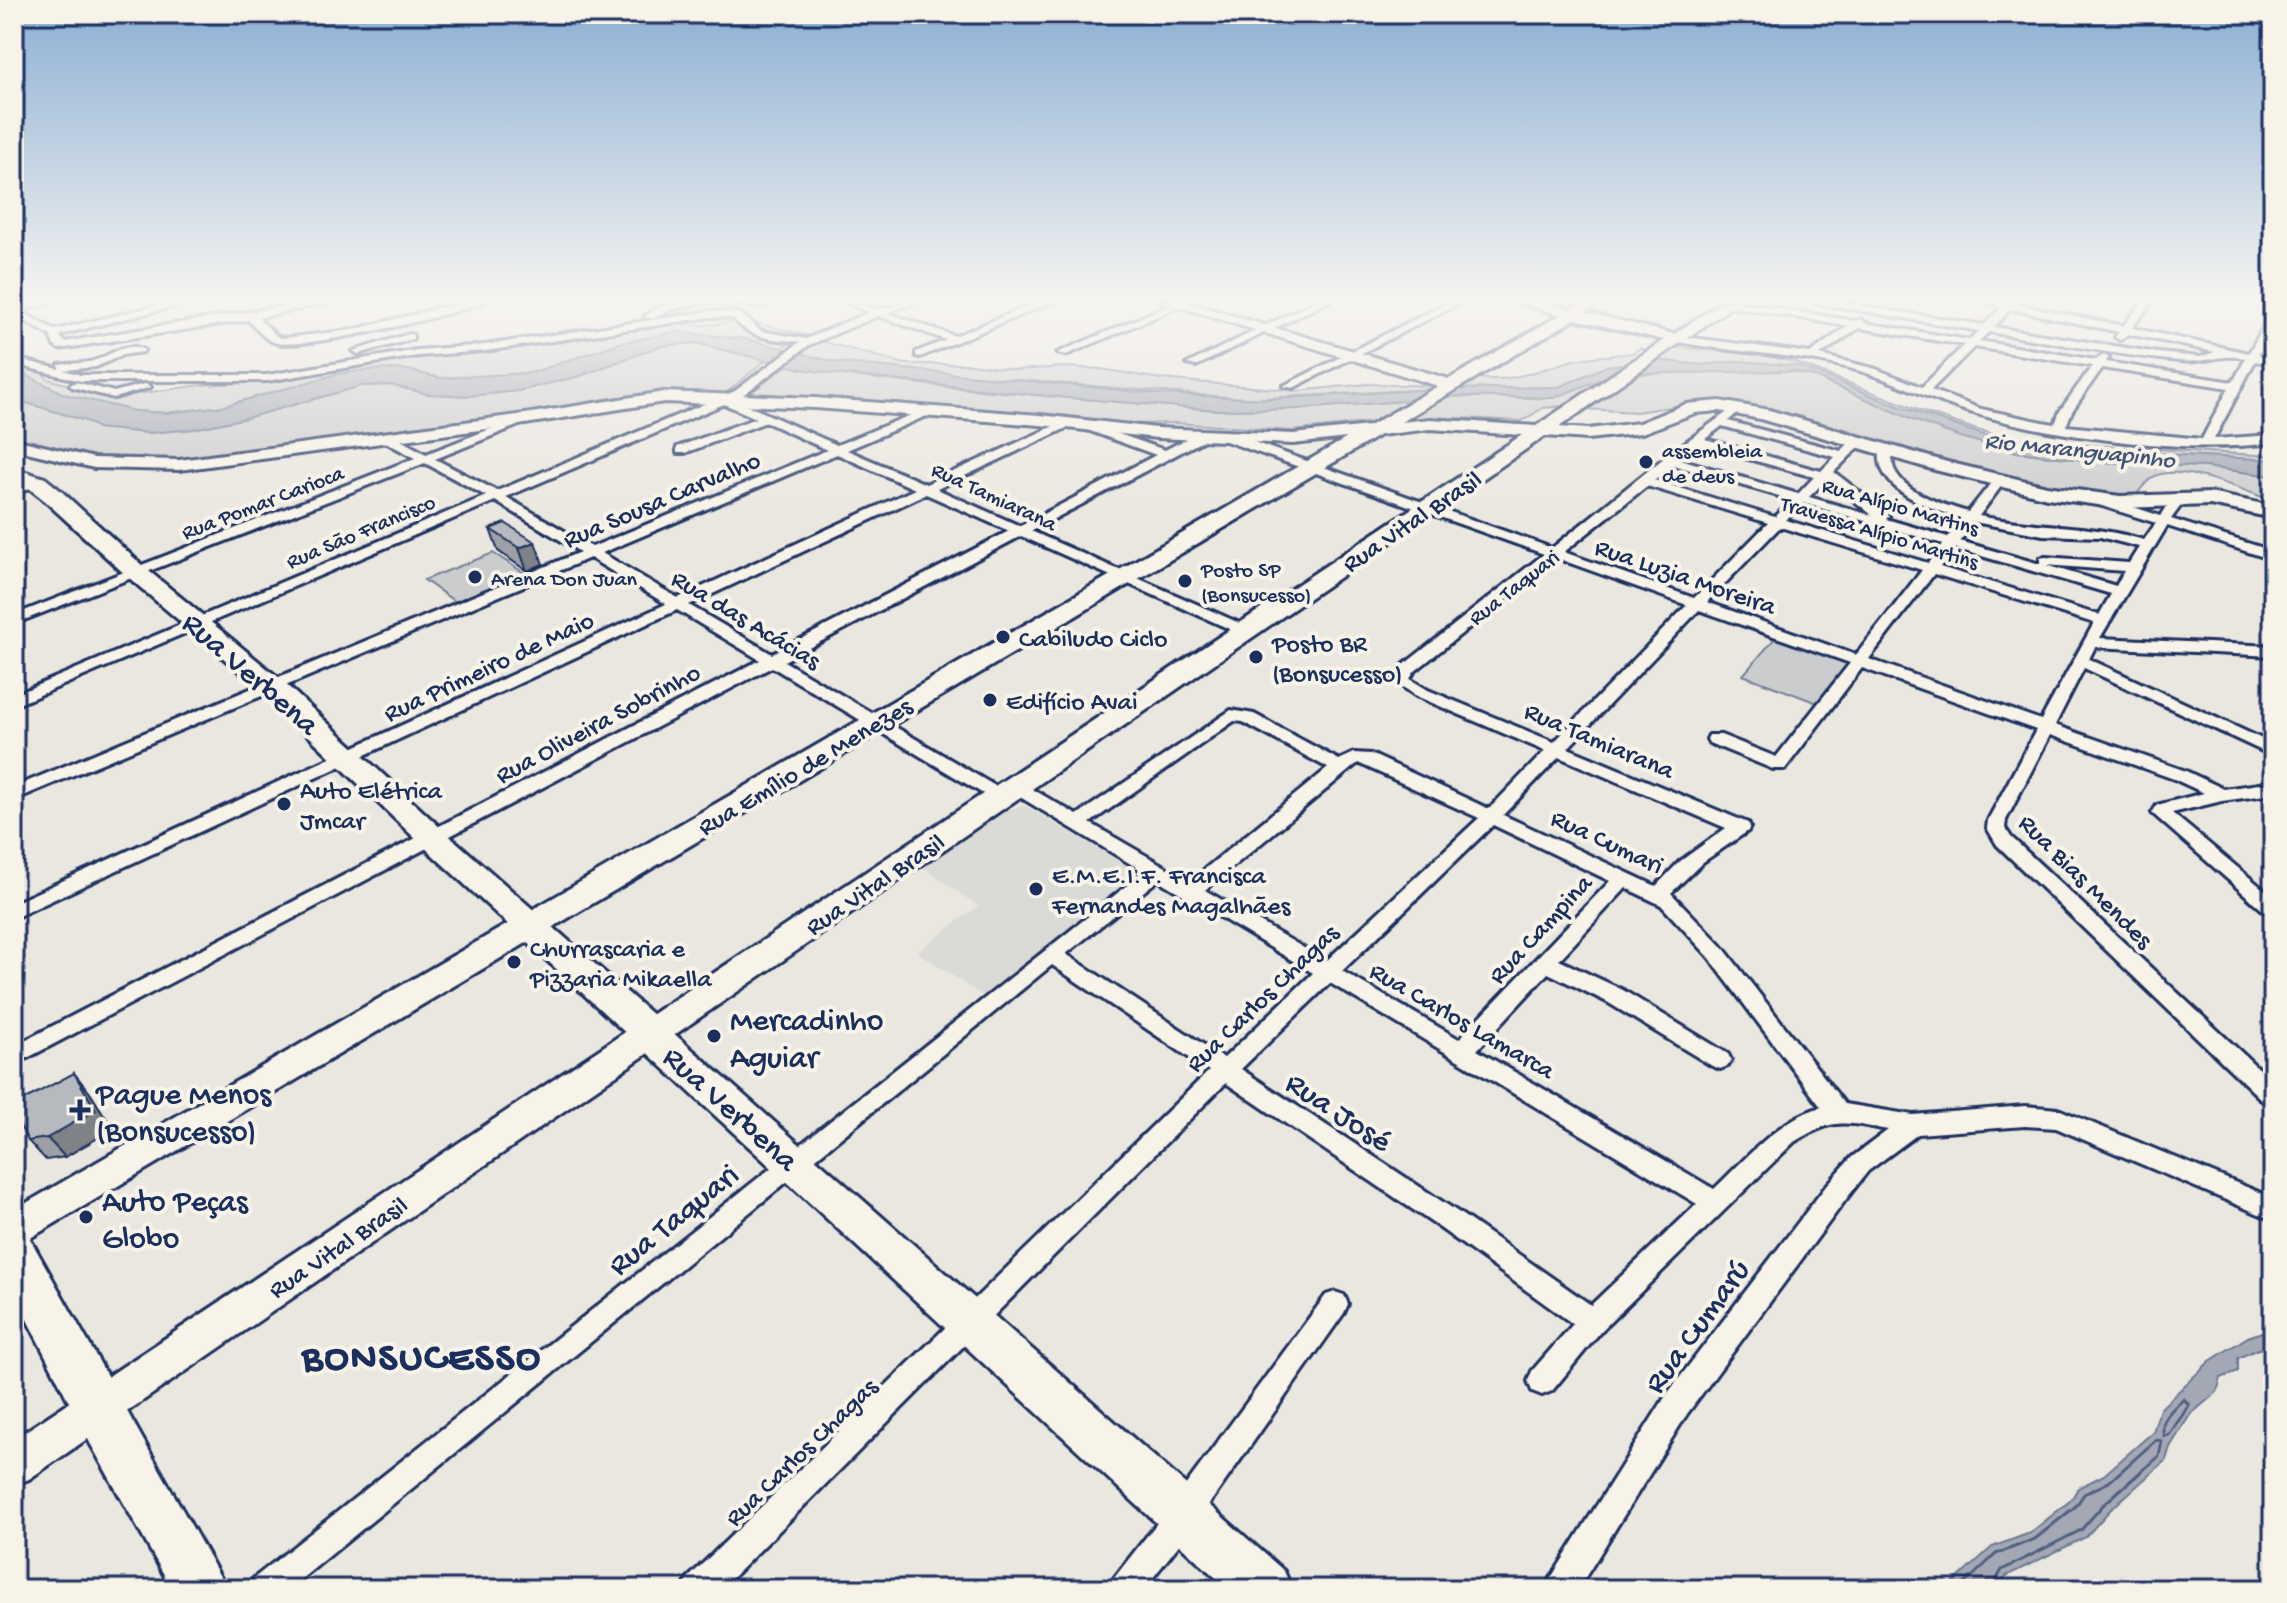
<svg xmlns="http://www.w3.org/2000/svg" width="2287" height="1603" viewBox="0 0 2287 1603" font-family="'Gochi Hand',sans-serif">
<rect width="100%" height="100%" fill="#eae7e0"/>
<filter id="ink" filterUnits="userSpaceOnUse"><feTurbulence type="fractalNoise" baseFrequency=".0125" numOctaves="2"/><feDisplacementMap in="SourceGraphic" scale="16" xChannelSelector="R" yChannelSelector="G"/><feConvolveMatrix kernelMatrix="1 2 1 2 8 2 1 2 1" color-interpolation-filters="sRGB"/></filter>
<g filter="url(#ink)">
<!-- built -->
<path fill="#dadad6" d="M1025 806 1139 873 983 996 917 952 978 906 924 868 1003 810Z"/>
<!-- green -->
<path fill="#cbcccd" stroke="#737e96" stroke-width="2" d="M748 321 806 335 779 349 746 339 620 343 531 373 440 378 403 369 368 370 337 374 224 406 167 413 134 411 64 394 14 369V364L39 369 48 379 114 397 202 385 273 382 379 363 565 342 674 323 705 325Z
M817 340 905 364H970L1016 370 1064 367 1101 369 1161 379 1297 391 1367 384 1440 386 1436 389 1249 399 921 372 834 362 800 354Z
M695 343 766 360 726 393H671L605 399 557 410 198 461H98L14 439V399L86 421 98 428 148 433 194 429 246 418 361 386 390 385 468 396 518 391 580 376 660 346Z
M1674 347 1766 356 1795 362 1918 410 1977 430 2023 441 2273 456V460L2036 447 1980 434 1895 405 1815 371 1739 361 1701 365 1656 360Z
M1640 348 1651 351 1627 365 1607 366 1559 387 1453 389 1473 377C1509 384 1536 371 1570 361 1589 356 1612 356 1632 353Z
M787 365 836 374 956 388 1216 410 1299 409 1416 400 1374 422 1291 431 1175 423 1134 424 1061 415 751 393Z
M1777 369 1814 376 1829 384 2017 452 2102 462 2205 467 2273 476V501C2245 491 2183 463 2155 476 2146 481 2139 491 2133 499 2037 488 1947 463 1856 435L1852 431 1799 417 1684 405 1636 412 1585 409 1637 374Z
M1615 374 1565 406 1543 408 1522 421 1462 418 1405 420 1443 396 1553 398Z
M493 553 526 574 457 603 424 580Z
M1775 638 1849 664 1820 704 1743 675Z"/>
<!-- water -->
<path fill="#a3a8b4" stroke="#6d7892" stroke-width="2" d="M675 332 746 339 834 362 1160 394 1269 399 1436 389 1416 400 1299 409 1216 410 1045 396 836 374 801 369 695 343 660 346 580 376 518 391 468 396 427 394 390 385 361 386 246 418 194 429 148 433 98 428 86 421 14 399V369L64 394 134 411 167 413 224 406 337 374 368 370 403 369 440 378 531 373 620 343Z
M1656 360 1701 365 1739 361 1798 366 1895 405 1980 434 2036 447 2273 460V476L2205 467 2102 462 2017 452 1963 438 1913 420 1814 376 1794 371 1615 374 1553 398 1443 396 1453 389 1559 387 1607 366Z
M2273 1328V1349H2258L2238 1358V1371L2221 1378 2217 1392 2190 1415 2170 1447 2166 1460 2109 1511 2086 1537 2006 1576 1997 1589H1946L1992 1547 2030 1533 2071 1500 2078 1488 2104 1475 2153 1432 2160 1409 2210 1361 2248 1337Z"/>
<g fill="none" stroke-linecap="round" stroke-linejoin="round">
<!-- shore -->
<path stroke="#515f80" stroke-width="3" d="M2184 1399 2189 1405 2169 1435 2164 1436C2159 1419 2172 1409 2184 1399Z
M1959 1589 1996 1554 2035 1539 2076 1506 2084 1494 2109 1482 2156 1440 2162 1441 2159 1456 2103 1505 2081 1530 2002 1570 1991 1589"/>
<defs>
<path id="street" d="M35 301H55L20 311 55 330 176 301H195L60 335 64 342 313 301H333L258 318 278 337 284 338 352 330 467 301H485C457 315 306 349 277 343 266 341 256 328 248 320L59 349 54 346 50 335 14 315V306Z
M763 301 767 304 762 307C724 302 686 299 653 319L644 317C674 291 726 301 763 301Z
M841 301C855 301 869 309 879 309 892 309 903 301 918 301L888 313 955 336 1041 301H1055L920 357 916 356V352L946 340 878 316 809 345 743 395 733 399 837 445 923 410H931V414L847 450 926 484 1065 421H1073V425L937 489 1020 526 1156 455 1079 427V423H1087L1165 450 1200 432H1208V438L1031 531 1253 629V635H1243L1021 536 784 661 1007 793 1010 797 1007 801H995L772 667 14 1065V1046L760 660 677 610 14 918V903L666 604 590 558 14 800V787L580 552 495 501 14 706V695L486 496 425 463 14 624V615L415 458 380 439V433H388L426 454 521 417H529V421L435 459 497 491 735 391 800 342C773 339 751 340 733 318L711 317 485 351 417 356 267 381H81L14 364V358L59 369V365C70 363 83 364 93 361 110 356 127 340 144 350L143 352 122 355 96 367 63 370 81 375H267L417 350 485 345 711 311 740 313 761 331 806 339 869 312ZM724 404 756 418 677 447V453H685L766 422 827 450 592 547 506 497ZM837 454 915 489 678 598 602 553ZM926 494 1009 531 772 654 689 605Z
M1179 301H1193L1066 355 1057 353Z
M1316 301H1330L1196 366 1187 364Z
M1451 301H1464L1293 388 1283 386Z
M1728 301 1855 321 1861 319 1865 323 1969 340 1979 331 1805 301H1831L1984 325 2002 307 1982 301H2019L2016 304 2123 326 2143 301H2153L2132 328 2249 353 2268 318 2273 315V327L2258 355 2273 358V364L2255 361 2214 439 2273 435V443C2186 454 2056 438 1973 413 1932 401 1894 380 1853 369 1794 353 1733 353 1673 341L1672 339 1677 336 1810 353 1848 326 1726 306ZM2011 309 2119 332 2115 337 2120 340 2128 334 2215 352 2200 357 2158 353 1994 327ZM1859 328 1964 345 1922 387 1876 369 1820 355ZM1989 332C2052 342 2115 355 2179 361 2206 364 2220 353 2246 358L2233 382 2106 362 2109 357 2104 354 2096 360 1979 341ZM1974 347 2092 366 2060 411 2055 424 2048 423 1981 409 1931 390ZM2102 368 2229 388 2202 439 2066 426 2072 411Z
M409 334 413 335V339L358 354 353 351Z
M76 382 114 392 145 384 151 387 114 398 72 387 70 385Z
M1737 405 1743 408 1728 421 1841 451 1854 438H1862V444L1834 472 1887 513 1889 516 1886 519 1948 537 1963 519C1931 509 1870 489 1881 446L1891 449C1892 455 1892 463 1894 469 1906 494 1944 505 1968 512L1995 478H2003L2005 481 1979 516C2034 528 2090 523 2144 540L2156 523 2099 505V499H2109L2161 516 2173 497 2178 496 2185 500 2171 519 2273 551V560L2167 526 2100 638 2273 646V656L2095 647 2089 659 2273 744V756L2084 668 2055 725 2186 771 2224 789 2273 782V794L2222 801 2172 813 2273 897V915L2266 913 2152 813 2157 805 2204 793 2174 779 2050 735 2006 820 2005 828 2011 837 2273 1082V1105L2265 1103 1997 845 1987 828 1988 820 2036 730 1862 668 1785 769H1773L1709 743 1707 739 1709 735H1721L1776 757 1850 663 1699 610 1568 748 1748 823 1750 827 1748 831 1703 862 1671 893 1722 946 1845 1104 1913 1115 2025 1106 2058 1109 2273 1198V1220L2056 1128 2025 1126 1918 1134 1868 1171 1844 1202 1687 1414 1578 1589H1544L1667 1394 1826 1186 1852 1157 1888 1130C1843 1122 1835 1117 1794 1142L1601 1331 1552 1391 1542 1395 1532 1391 1528 1381 1532 1371 1573 1324 1440 1228 1226 1083 721 1589H683L688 1578 1209 1071 1052 965 289 1589H249L254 1578 1144 872 1010 791 1007 787 1010 783H1022L1077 815 1231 710 1254 714 1339 760 1354 753 1371 754 1489 809 1545 751 1416 696 1393 680 1402 666 1544 554 1220 439V433H1228L1552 548 1665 457ZM1722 426 1835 457 1821 471 1705 439ZM1698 445 1814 477 1798 494 1680 459ZM1673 465 1792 500 1775 517 1654 480ZM1827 479 1872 515 1809 497ZM1647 486 1768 523 1694 598 1564 552ZM1803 503 1943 544 1928 563 1786 520ZM1974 522 2043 535 2100 537 2139 547 2129 563 2045 557 2040 558V564L1960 541ZM1780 527 1922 570 1856 655 1707 602ZM1954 548 2111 594 2099 615 1940 567ZM1556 558 1687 605 1554 742 1428 690 1410 679 1414 672ZM2042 564 2045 565 2124 571 2116 586ZM1934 574 2094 623 2041 720 1869 659ZM1234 721 1243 722 1328 768 1190 881 1090 823ZM1559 757 1726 828 1679 862 1656 886 1503 815ZM1358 763 1479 818 1326 961 1205 890ZM1493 825 1610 881 1459 1039 1342 971ZM1158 880 1313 973 1224 1058 1066 954ZM1626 888 1661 905 1708 956 1821 1107C1777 1120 1747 1158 1714 1189L1477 1050 1548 973 1607 1002 1712 1066 1720 1069 1728 1066 1731 1060 1728 1054 1623 990 1559 960ZM1330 983 1697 1204 1591 1305 1458 1212 1241 1069Z
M32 480 43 483 14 494V486Z
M1335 1292 1344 1295 1348 1304 1344 1313 1193 1527 1144 1589H1109L1114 1578 1171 1505 1326 1295Z"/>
<path id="secondary" d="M1160 301H1183L1449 379 1560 315 1513 301H1539L1570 309 1583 301H1601L1585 312 1674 334 1723 301H1740L1559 427 1588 429 1639 423 1686 404 1720 401 1769 410 1947 462 2047 486 2120 496 2210 493 2273 506V518L2210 505 2120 508 2047 498 1935 470 1760 419 1720 411 1695 413 1642 433 1588 439 1545 436 29 1479 14 1485V1439L1522 435 1430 429 1380 435 27 1240 14 1245V1210L1347 438 1293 444 1157 438 1040 425 815 408 664 402 525 424 179 470 94 468 14 449V439L94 458 179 460 525 414 664 392 815 398 1040 415 1157 428 1293 434 1369 426 1438 386ZM1575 319 1664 340 1536 426 1430 419 1401 422Z"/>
<path id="primary" d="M14 468 45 478 60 490 144 567 280 679 444 831 1284 1571 1292 1589H1228L422 845 262 691 128 577 44 500 29 488 14 481Z
M14 1232 29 1237 227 1589H172L90 1443 14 1294Z"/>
</defs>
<!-- street casing -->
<use href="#street" stroke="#1b2f5e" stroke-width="6"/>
<!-- secondary casing -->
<use href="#secondary" stroke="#1b2f5e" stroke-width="6"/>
<!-- primary casing -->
<use href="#primary" stroke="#1b2f5e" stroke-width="6"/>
<!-- street -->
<use href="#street" fill="#f7f3e8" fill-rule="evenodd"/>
<!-- secondary -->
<use href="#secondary" fill="#f7f3e8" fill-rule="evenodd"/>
<!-- primary -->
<use href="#primary" fill="#f7f3e8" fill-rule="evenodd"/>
</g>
<!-- wall -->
<path fill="#9da0a4" stroke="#1b2f5e" stroke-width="2" d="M505 523 543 564 527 571 498 551 490 529Z
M74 1073 90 1093 113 1129 65 1157 46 1160 28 1141Z"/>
<!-- shaded-wall -->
<path fill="#7f8286" stroke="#1b2f5e" stroke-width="2" d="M535 542 543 564 527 571 519 548Z
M74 1073 90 1093 113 1129 65 1157 47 1138Z"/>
<!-- building -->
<path fill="#b6babf" stroke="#1b2f5e" stroke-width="2" d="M505 523 535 542 519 548 490 529Z
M74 1073 96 1110 47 1138 28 1141 14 1115V1105Z"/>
</g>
<!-- sky -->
<linearGradient id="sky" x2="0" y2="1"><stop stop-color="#8cafd3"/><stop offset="0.57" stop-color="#f6f4f1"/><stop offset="1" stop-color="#f6f4f1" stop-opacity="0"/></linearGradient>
<rect width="2287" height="526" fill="url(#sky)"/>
<!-- markers -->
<g fill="#1b2f5e" stroke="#f7f3e8" stroke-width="3">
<circle cx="1646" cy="462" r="8"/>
<circle cx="475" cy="577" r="8"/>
<circle cx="1185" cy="581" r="8"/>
<circle cx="1003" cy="637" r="8"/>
<circle cx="1256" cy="657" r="8"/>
<circle cx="990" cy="700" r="8"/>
<circle cx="284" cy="804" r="8"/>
<circle cx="1036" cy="889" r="8"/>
<circle cx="514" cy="962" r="8"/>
<circle cx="714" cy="1036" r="8"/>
<path d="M76 1098h8v8h8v8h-8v8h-8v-8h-8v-8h8z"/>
<circle cx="86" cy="1217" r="8"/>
</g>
<g text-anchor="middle" stroke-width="8" stroke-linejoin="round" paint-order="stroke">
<!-- far-poi labels -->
<g font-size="22" fill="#1b2f5e" stroke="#f7f3e8" text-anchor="start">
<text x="1662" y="457">assembleia<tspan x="1662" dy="25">de deus</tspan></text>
<text x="1201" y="576">Posto SP<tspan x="1201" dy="25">(Bonsucesso)</tspan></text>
<text x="491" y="585">Arena Don Juan</text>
</g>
<!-- far-street labels -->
<g font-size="22" fill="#1b2f5e" stroke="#f7f3e8">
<text transform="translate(995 495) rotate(25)" y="8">Rua Tamiarana</text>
<text transform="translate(262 501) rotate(-21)" y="8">Rua Pomar Carioca</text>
<text transform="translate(1901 505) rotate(16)" y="8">Rua Alípio Martins</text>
<text transform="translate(360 530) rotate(-23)" y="8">Rua São Francisco</text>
<text transform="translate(1880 531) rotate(17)" y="8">Travessa Alípio Martins</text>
<text transform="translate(1513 586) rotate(-38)" y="8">Rua Taquari</text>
</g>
<!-- far-water labels -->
<g font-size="24" font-style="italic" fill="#445378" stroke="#f7f3e8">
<text transform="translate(2080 449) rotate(6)" y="8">Rio Maranguapinho</text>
</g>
<!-- street labels -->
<g font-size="26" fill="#1b2f5e" stroke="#f7f3e8">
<text transform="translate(661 498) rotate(-23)" y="9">Rua Sousa Carvalho</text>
<text transform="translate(1411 520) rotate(-34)" y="9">Rua Vital Brasil</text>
<text transform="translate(1686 575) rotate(19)" y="9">Rua Luzia Moreira</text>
<text transform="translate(747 618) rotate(31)" y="9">Rua das Acácias</text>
<text transform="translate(488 665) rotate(-25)" y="9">Rua Primeiro de Maio</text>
<text transform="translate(597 722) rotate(-28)" y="9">Rua Oliveira Sobrinho</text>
<text transform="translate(1600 739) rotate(23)" y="9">Rua Tamiarana</text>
<text transform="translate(804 765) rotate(-31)" y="9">Rua Emílio de Menezes</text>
<text transform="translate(1608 840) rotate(25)" y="9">Rua Cumari</text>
<text transform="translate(2087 880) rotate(45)" y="9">Rua Bias Mendes</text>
<text transform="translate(874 883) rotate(-34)" y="9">Rua Vital Brasil</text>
<text transform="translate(1539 928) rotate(-47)" y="9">Rua Campina</text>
<text transform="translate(1261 997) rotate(-44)" y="9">Rua Carlos Chagas</text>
<text transform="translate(1463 1019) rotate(30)" y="9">Rua Carlos Lamarca</text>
<text transform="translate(337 1246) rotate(-34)" y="9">Rua Vital Brasil</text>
<text transform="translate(800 1451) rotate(-44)" y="9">Rua Carlos Chagas</text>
</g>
<!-- poi labels -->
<g font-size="26" fill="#1b2f5e" stroke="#f7f3e8" text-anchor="start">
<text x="1019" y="646">Cabiludo Ciclo</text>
<text x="1272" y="651">Posto BR<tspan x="1272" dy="30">(Bonsucesso)</tspan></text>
<text x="1006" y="709">Edifício Avai</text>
<text x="300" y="798">Auto Elétrica<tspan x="300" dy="30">Jmcar</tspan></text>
<text x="1052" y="883">E.M.E.I.F. Francisca<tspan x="1052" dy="30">Fernandes Magalhães</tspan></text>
<text x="530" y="956">Churrascaria e<tspan x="530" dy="30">Pizzaria Mikaella</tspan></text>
</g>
<!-- near-street labels -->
<g font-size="32" fill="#1b2f5e" stroke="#f7f3e8">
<text transform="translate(252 672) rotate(41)" y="11">Rua Verbena</text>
<text transform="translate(732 1107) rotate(42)" y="11">Rua Verbena</text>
<text transform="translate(1340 1110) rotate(33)" y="11">Rua José</text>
<text transform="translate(672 1218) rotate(-39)" y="11">Rua Taquari</text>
<text transform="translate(1695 1325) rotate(-54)" y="11">Rua Cumarú</text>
</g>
<!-- near-poi labels -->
<g font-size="32" fill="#1b2f5e" stroke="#f7f3e8" text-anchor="start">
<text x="730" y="1029">Mercadinho<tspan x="730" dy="37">Aguiar</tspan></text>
<text x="96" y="1103">Pague Menos<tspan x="96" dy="37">(Bonsucesso)</tspan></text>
<text x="102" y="1210">Auto Peças<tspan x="102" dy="37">Globo</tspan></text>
</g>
<!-- near-district labels -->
<g font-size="40" font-weight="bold" letter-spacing="2" fill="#1b2f5e" stroke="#f7f3e8">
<text x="422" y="1368">BONSUCESSO</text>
</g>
</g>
<!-- margin -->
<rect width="2287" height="1603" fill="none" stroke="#f7f3e8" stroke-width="48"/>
<rect x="24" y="24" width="2239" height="1555" fill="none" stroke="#1b2f5e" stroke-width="3" filter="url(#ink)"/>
</svg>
